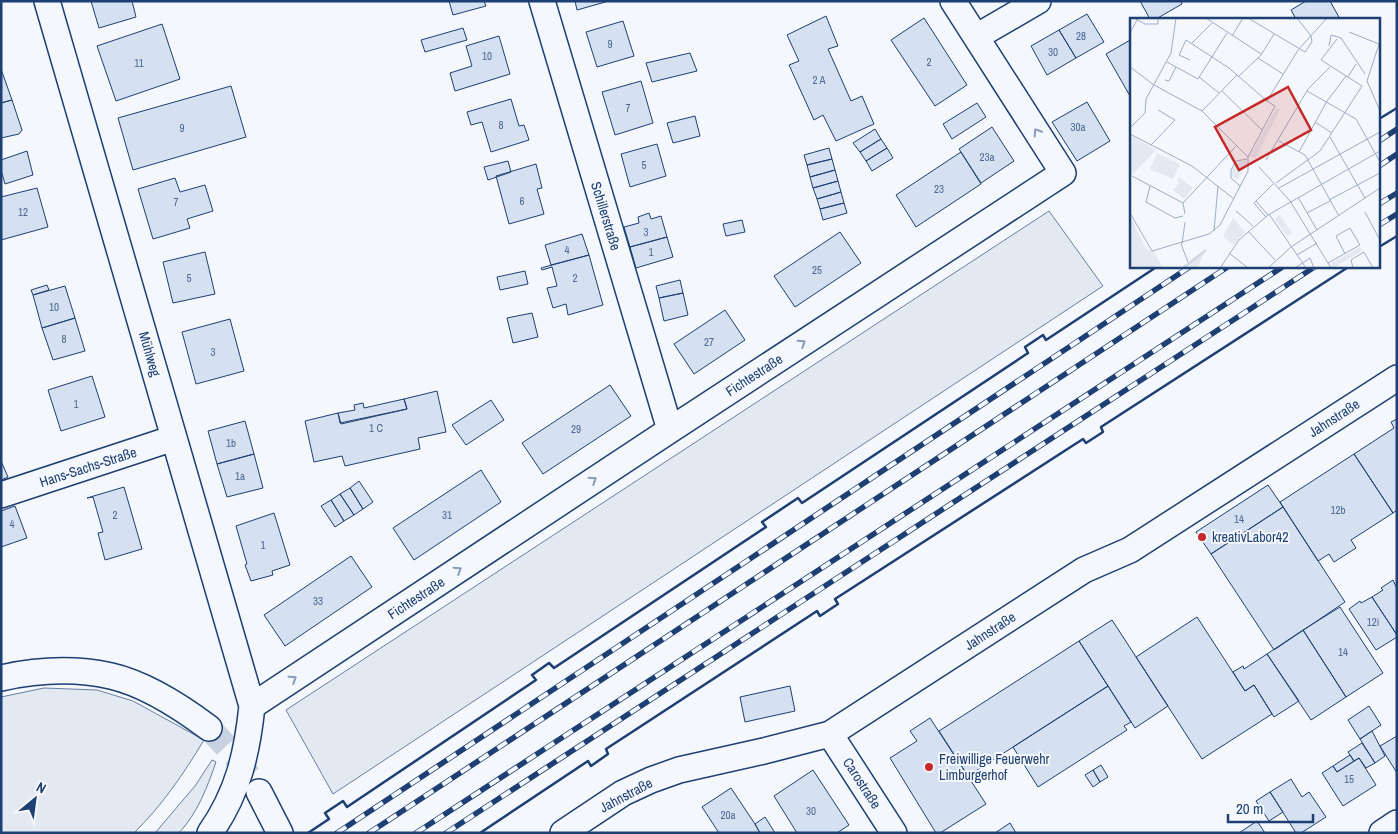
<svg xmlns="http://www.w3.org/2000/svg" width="1398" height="834" viewBox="0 0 1398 834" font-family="'Archivo Narrow',sans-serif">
<rect width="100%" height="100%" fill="#f4f7fb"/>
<!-- green -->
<path fill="#e3e9f0" stroke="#687fa3" d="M1049 211 1103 286 333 794 286 710Z
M44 688 97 690 133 701 204 740C182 776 164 803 134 833H1V697Z
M212 760 216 762C207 788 198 812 179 833H155L195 786Z"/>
<!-- building -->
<path fill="#d5e0f0" stroke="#1d3f73" d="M91 1H132L136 17 99 28Z
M449 1H484L486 6 453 15Z
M575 1H609L577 10Z
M1140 1H1181L1182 4 1156 19H1150Z
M1306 1H1330L1340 19H1296L1291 10Z
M1087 14 1104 42 1076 58 1059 30Z
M826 16 838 46 828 49 851 101 862 96 874 124 836 141 823 115 814 120 789 65 799 61 787 35Z
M924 18 967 85 935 106 891 40Z
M623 21 634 56 597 67 586 32Z
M162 24 180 79 116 101 97 46Z
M463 28 467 40 425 52 421 40Z
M1059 30 1076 58 1047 75 1031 46Z
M499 36 510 74 455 91 450 73 472 66 466 46Z
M1132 39V95L1130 96 1106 54Z
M690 53 697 71 652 82 646 63Z
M1 69 12 100 1 103Z
M641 81 653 123 615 135 602 92Z
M231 86 246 137 133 170 118 118Z
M511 99 519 126 524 125 529 140 491 152 482 122 471 125 467 112Z
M12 100 22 130 19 134 1 138V103Z
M1087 102 1110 141 1077 161 1052 122Z
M977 103 986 117 952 139 943 124Z
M695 116 700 136 673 143 667 123Z
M992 127 1014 161 981 183 959 149Z
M875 129 881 139 860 152 853 143Z
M881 139 887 148 866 161 860 152Z
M657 144 666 176 630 187 621 154Z
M829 148 832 159 807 165 804 155Z
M887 148 893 158 872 171 866 161Z
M27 151 33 175 5 184 1 170V160Z
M961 152 981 184 916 227 896 195Z
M832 159 835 170 810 177 807 165Z
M508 161 511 172 488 180 484 167Z
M536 164 542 188 537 189 544 214 509 224 496 176Z
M835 170 838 181 813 188 810 177Z
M175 178 180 192 205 185 213 211 187 219 190 228 153 239 138 189Z
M838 181 841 192 817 199 813 188Z
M37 188 48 227 1 240V197Z
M841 192 844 203 820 209 817 199Z
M844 203 847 213 823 220 820 209Z
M649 213 651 219 661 216 667 237 630 247 624 227 639 223 638 217Z
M742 220 745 232 726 236 723 224Z
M840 232 861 263 795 307 774 276Z
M582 234 589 255 551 265 545 245Z
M667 237 673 257 636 268 630 247Z
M205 252 215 294 173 303 163 262Z
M589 255 603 305 568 315 566 304 553 308 547 288 557 286 552 267 542 270 541 268Z
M525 271 528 284 500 290 497 277Z
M680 280 683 293 659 298 656 286Z
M47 285 49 290 33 295 31 290Z
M65 286 75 318 42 328 33 295Z
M683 293 688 315 664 321 659 298Z
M725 310 745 340 694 374 674 344Z
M532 313 538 337 513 343 507 318Z
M75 318 85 351 53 360 42 328Z
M230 319 244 371 196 384 182 332Z
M92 376 105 417 61 431 48 390Z
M610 385 631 416 543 474 522 443Z
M437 391 446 432 418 438 420 449 345 466 342 456 314 462 305 421 338 413 341 424 407 409 404 399Z
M404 399 407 409 340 423 338 413 355 410 354 405 363 403 364 408Z
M491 400 504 420 466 445 452 425Z
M1397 419V510L1393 513 1354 454 1394 428 1391 422Z
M245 421 254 454 217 464 208 431Z
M254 454 263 488 227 497 217 464Z
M1354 454 1393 513 1351 540 1356 548 1334 562 1329 554 1318 561 1280 502Z
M1 461 8 477 1 480Z
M481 470 501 502 414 560 393 528Z
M359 481 373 502 363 509 350 488Z
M1268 485 1283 507 1211 554 1196 532Z
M124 487 142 549 105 560 98 533 103 532 93 497 87 498Z
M350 488 363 509 354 515 340 494Z
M340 494 354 515 344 521 331 500Z
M331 500 344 521 335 527 321 506Z
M15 506 27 538 1 547V511Z
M1283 507 1345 602 1274 650 1211 554Z
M274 513 290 565 272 571 273 575 251 581 245 565 247 564 236 526Z
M351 556 372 587 285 646 264 615Z
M1393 580 1397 589V635L1372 597 1383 590 1381 588Z
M1372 597 1397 635V637L1376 650 1349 609 1360 601 1361 603Z
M1340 607 1383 673 1346 697 1303 630Z
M1197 617 1245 691 1254 685 1272 714 1202 759 1136 657Z
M1112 620 1168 706 1135 728 1079 641Z
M1303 630 1346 697 1311 720 1267 654Z
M1079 641 1108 686 968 776 939 731Z
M1267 654 1299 701 1274 717 1254 685 1245 691 1233 672 1243 666 1244 669Z
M790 686 795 711 745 722 740 697Z
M1108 686 1131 722 1124 726 1127 730 1038 787 1013 747Z
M1369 706 1381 725 1360 739 1348 720Z
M930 718 986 804 940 833H936L890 758 917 741 910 731Z
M1372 731 1385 756 1375 763 1360 739Z
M1397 736V773L1380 746Z
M1362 743 1375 763 1366 768 1359 758 1354 761 1348 752Z
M1350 755 1354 761 1337 772 1333 766Z
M1359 758 1376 785 1343 806 1322 773 1333 766 1337 772Z
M1101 765 1108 777 1100 782 1093 770Z
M813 770 849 825 837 833H797L774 796Z
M1093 770 1100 782 1093 787 1085 775Z
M1291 779 1302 797 1309 792 1326 817 1301 833H1296L1270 792Z
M731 788 755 824 760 833H719L702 807Z
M1270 792 1283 812 1269 821 1256 801Z
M765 817 775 833H760L755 824Z
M1257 821 1265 833H1239Z
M1010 823 1016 833H995Z"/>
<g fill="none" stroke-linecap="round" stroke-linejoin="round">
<!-- street-tunnel -->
<path stroke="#c9d2e0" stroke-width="25" stroke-dasharray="25 12" stroke-linecap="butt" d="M209 728 236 757 259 792"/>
<defs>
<path id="street" d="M47 1 252 706C247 754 238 793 210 833
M542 1 670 430
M953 1 976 37
M1 495 174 438
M1 678C37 670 75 668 111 676 146 684 181 707 209 728
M252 706 670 430 1063 173 976 37 1038 1
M830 734 894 833
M259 792 280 833
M563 833 623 793 651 780 679 770 764 751 830 734 1084 570 1130 550 1397 378
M1382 833 1397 823"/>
</defs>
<!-- street casing -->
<use href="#street" stroke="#1d3f73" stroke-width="28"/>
<!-- street -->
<use href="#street" stroke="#f4f7fb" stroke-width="25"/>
<defs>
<path id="rail" d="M1379 141 1397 129
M1379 166 1397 154
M1379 204 1397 193
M1379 225 1397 214
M337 833 1191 266
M369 833 1229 266
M416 833 1284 266
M446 833 1316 266"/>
</defs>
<!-- rail casing -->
<use href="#rail" stroke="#1d3f73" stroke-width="5.5"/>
<!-- rail -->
<use href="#rail" stroke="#f4f7fb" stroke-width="4" stroke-dasharray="11" stroke-linecap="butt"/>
<!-- wall -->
<path stroke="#1d3f73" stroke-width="2.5" d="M1379 119 1397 108
M1379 247 1397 236
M308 833 329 819 325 813 343 801 347 807 536 680 532 675 549 663 554 668 766 527 762 522 798 498 802 503 1028 353 1025 347 1043 335 1046 340 1158 266
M480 833 588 761 591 766 608 754 606 749 817 611 820 616 838 604 835 599 1083 439 1086 443 1103 432 1101 427 1350 266"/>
</g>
<!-- one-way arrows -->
<defs><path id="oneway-chevron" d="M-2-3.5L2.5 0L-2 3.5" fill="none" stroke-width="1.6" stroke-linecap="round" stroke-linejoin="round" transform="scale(1.25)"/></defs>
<g stroke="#889bb7">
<use href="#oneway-chevron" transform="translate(1037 132) rotate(-122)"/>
<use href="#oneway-chevron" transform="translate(802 343) rotate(-33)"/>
<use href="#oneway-chevron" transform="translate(593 480) rotate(-33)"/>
<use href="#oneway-chevron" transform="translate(458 570) rotate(-33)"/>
<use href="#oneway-chevron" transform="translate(293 679) rotate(-33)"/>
</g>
<!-- markers -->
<g fill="#c62828" stroke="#f4f7fb" stroke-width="2">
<circle cx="1202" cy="537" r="5"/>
<circle cx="929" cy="767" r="5"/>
</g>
<g text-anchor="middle" stroke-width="4" stroke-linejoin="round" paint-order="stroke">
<!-- number labels -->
<g font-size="11" fill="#4b6792">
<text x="1081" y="40">28</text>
<text x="610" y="48">9</text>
<text x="1053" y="56">30</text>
<text x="487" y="60">10</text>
<text x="929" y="66">2</text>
<text x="139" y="67">11</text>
<text x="819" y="84">2 A</text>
<text x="628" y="112">7</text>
<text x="501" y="129">8</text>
<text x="1078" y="131">30a</text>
<text x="182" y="132">9</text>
<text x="987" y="161">23a</text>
<text x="644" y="169">5</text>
<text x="939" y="193">23</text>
<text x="522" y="205">6</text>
<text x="176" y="206">7</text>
<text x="23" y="216">12</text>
<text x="646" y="236">3</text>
<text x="567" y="254">4</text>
<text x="651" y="256">1</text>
<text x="817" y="274">25</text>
<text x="189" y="282">5</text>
<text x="575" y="282">2</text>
<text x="54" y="311">10</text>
<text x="64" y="343">8</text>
<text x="709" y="346">27</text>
<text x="213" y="356">3</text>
<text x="76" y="408">1</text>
<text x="376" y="432">1 C</text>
<text x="576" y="433">29</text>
<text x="231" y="447">1b</text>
<text x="240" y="480">1a</text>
<text x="1338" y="514">12b</text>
<text x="115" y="519">2</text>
<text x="447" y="519">31</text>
<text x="1239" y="523">14</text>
<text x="12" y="528">4</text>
<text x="263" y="549">1</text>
<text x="318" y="605">33</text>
<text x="1373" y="626">12i</text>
<text x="1343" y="656">14</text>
<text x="1349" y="783">15</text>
<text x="811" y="815">30</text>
<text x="728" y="819">20a</text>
</g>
<!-- street labels -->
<g font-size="14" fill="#1d3f73" stroke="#f4f7fb">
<text transform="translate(606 216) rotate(73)" y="5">Schillerstraße</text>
<text transform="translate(150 354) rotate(74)" y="5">Mühlweg</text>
<text transform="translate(754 375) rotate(-33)" y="5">Fichtestraße</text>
<text transform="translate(1334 418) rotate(-33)" y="5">Jahnstraße</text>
<text transform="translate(88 467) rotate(-18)" y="5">Hans-Sachs-Straße</text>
<text transform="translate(416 598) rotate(-33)" y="5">Fichtestraße</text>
<text transform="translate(990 631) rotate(-33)" y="5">Jahnstraße</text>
<text transform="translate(862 783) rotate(57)" y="5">Carostraße</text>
<text transform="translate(626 795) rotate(-28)" y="5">Jahnstraße</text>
</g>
<!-- poi labels -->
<g font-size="14" fill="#1d3f73" stroke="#f4f7fb" text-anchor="start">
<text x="1212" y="542">kreativLabor42</text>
<text x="939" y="764">Freiwillige Feuerwehr<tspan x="939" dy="16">Limburgerhof</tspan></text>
</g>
</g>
<!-- overview -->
<g transform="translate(1130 18)">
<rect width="250" height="250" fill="#f4f7fb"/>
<path d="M146 90 150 92 125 141 120 138ZM0 117 26 132 2 157 0 156ZM27 135 50 146 43 161 20 151ZM117 142 116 149 107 162 102 158V150L107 144ZM49 159 63 170 54 181 43 172 49 165 47 162ZM150 197 162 215 157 218 145 201ZM0 198 16 231 24 234 33 250H0ZM103 200 115 214 103 227 93 218ZM230 229 232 233 203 250 201 245ZM75 232 68 250H51Z" fill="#e3e9f0"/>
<path fill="none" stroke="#cfd7e4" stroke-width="2.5" d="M53 250 76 232"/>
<path fill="none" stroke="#9eadc5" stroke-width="1" d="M4 0 15 6H28V0M76 0 131 36M118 0 175 34 182 24 181 18M167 0 181 18M219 14 249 26M0 15 8 0M102 18 113 0M207 21 191 42 232 68M250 23 237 63 250 93M62 25 82 5M199 28 201 17 211 20 235 56M128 40 153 56M60 42 49 37 56 22 99 50 137 83M37 44 68 61 97 15M0 49 24 67 72 93 118 139M109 58 131 37 144 16M69 59 89 75M218 59 226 46M35 62 39 63 46 49M92 73 132 112M177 73 226 101 250 144M72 93 107 57M185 104 202 115M0 110 15 95 16 81 41 35 46 0M0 116 62 148 104 181M200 119 235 180M149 123 175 137 209 198M21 127 45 102 28 92M169 134 197 83 216 58M118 139 145 88 137 83 168 32 197 0M136 142 178 71 200 49M129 149 160 183 201 250M2 158 53 185 55 196M146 165 190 133 232 68M20 168 16 184 45 200 53 198M110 168 101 160V152L106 143 117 141M149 170 250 114M168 179 187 212M199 182 250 155M126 183 138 197M53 185 107 127M106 193 123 208M235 194 250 222M0 195 22 233 79 216 90 207 118 153V139M177 195 200 183M139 196 176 250M136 199 124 185 143 166M84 213 88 168M118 213 145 242M51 226 58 244M52 226 55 204M99 235 118 250M167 237 187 225M198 245 230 227 220 210 206 218 215 236M90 250 109 222 138 197 250 133M138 250 161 229 250 170M165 250 180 240 184 250M223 250 221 242 234 234 243 250"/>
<path fill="#c62828" fill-opacity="0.15" stroke="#c62828" stroke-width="2.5" d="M158 69 181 112 109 152 85 109Z"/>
<rect width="250" height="250" fill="none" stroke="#1d3f73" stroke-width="2.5"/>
</g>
<!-- border -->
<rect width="1398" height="834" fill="none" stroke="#1d3f73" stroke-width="5"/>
<!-- north arrow -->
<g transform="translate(35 799) rotate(29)" stroke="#f4f7fb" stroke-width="4" paint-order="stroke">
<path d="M0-4L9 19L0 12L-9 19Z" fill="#1d3f73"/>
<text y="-8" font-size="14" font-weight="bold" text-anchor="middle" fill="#1d3f73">N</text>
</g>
<!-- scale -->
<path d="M1228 814v8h85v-8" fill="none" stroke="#1d3f73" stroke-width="2.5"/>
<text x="1236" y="814" font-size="15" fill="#1d3f73" stroke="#f4f7fb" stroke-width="4" paint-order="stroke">20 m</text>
</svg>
